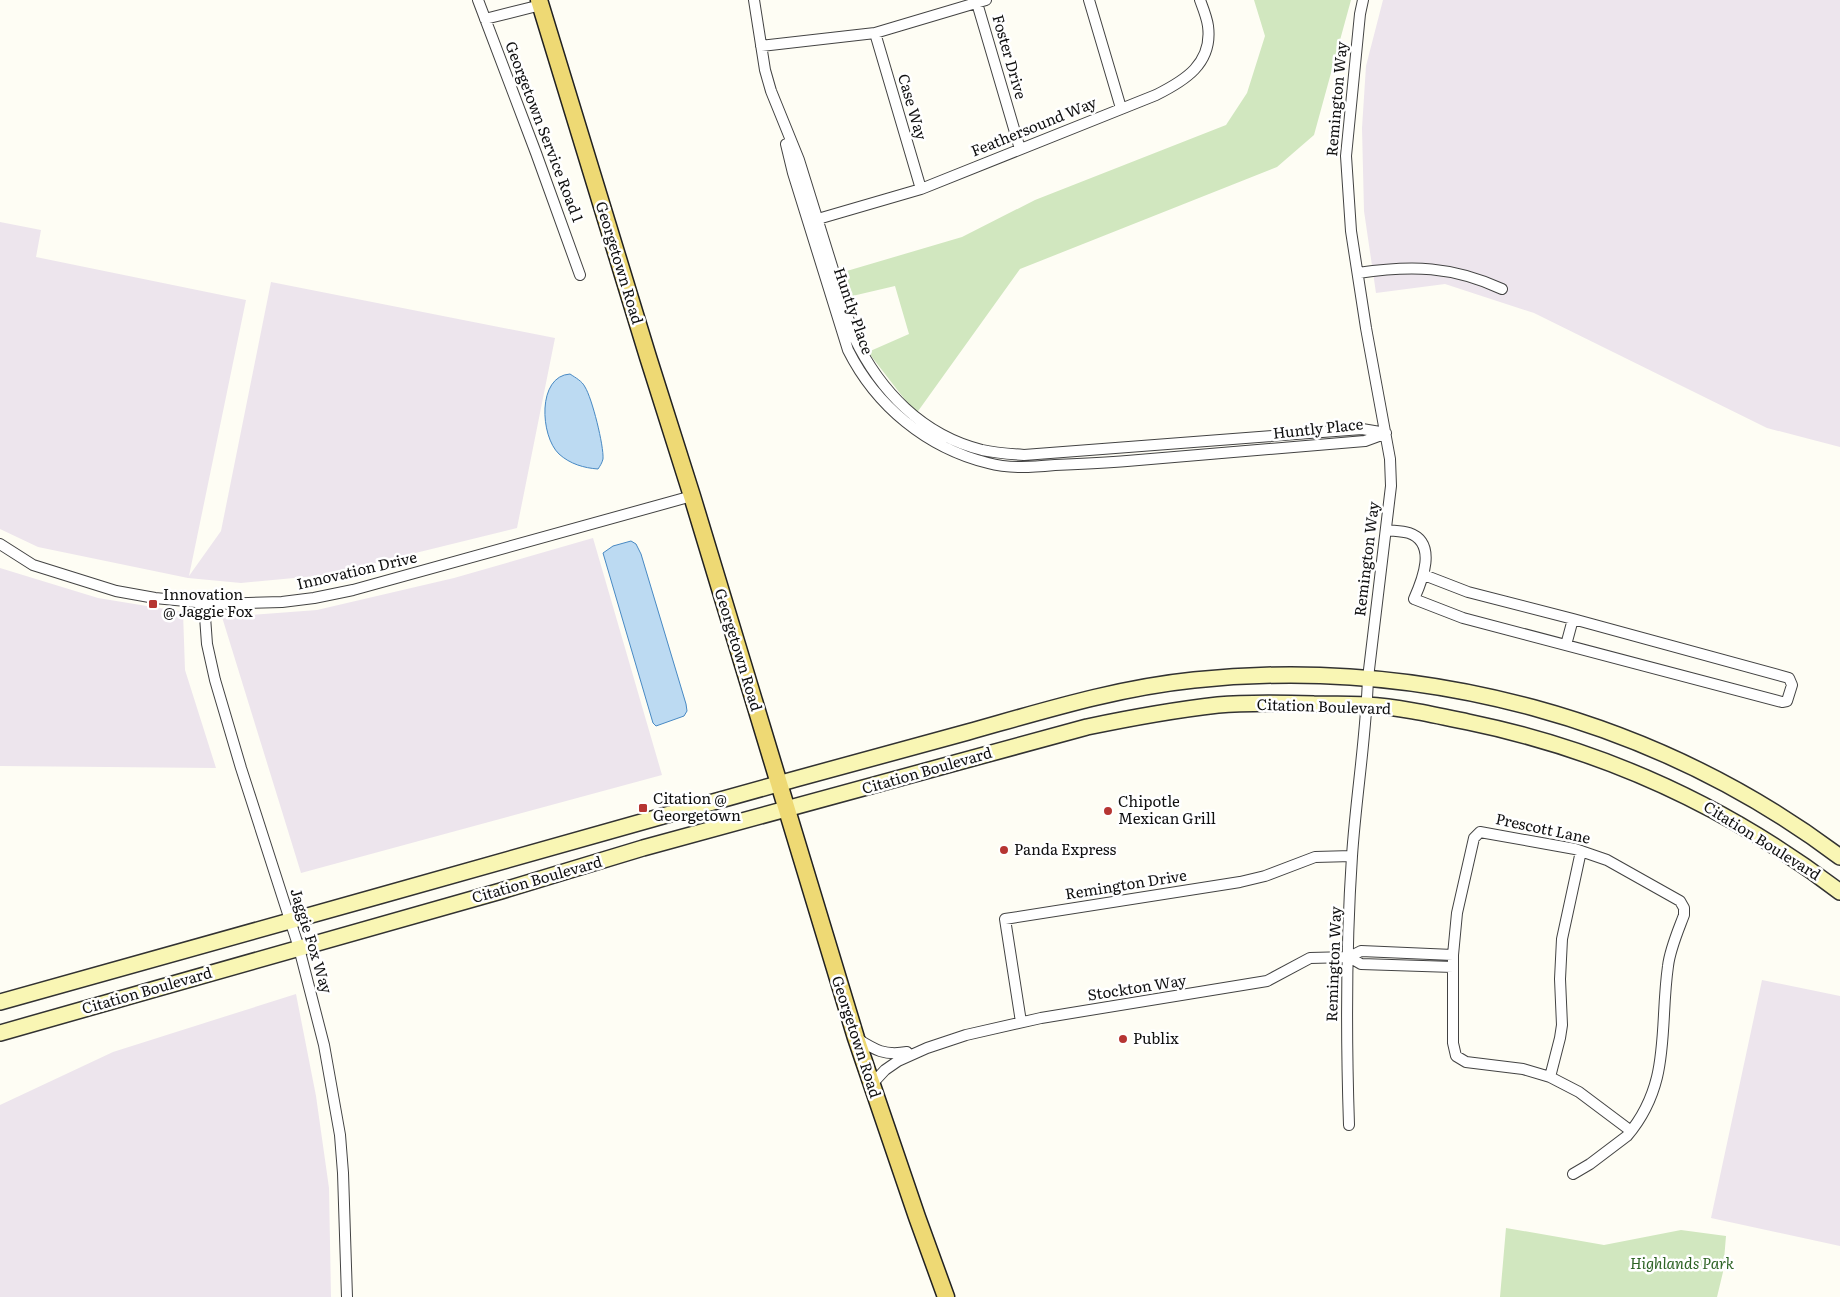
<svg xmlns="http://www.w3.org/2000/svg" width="1840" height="1297" viewBox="0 0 1840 1297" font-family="Literata,serif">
<rect width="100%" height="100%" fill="#fefdf4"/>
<!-- industrial -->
<path fill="#ede5ed" d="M1383 0H1840V447L1767 428 1534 313 1445 284 1376 293 1364 211 1362 128 1366 66Z
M0 222 41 230 36 257 246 300 189 576 221 531 271 282 555 338 517 528 326 575 241 583 188 578 38 547 0 529Z
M593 538 662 775 301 873 222 617 317 610 454 578Z
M0 568 98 598 183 612 185 670 216 768 0 766Z
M1762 980 1840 996V1246L1711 1218Z
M296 994 316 1096 329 1188 331 1297H0V1105L113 1052Z"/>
<!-- green -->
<path fill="#d1e7bf" d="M1254 0H1351L1314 135 1277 167 1020 269 916 414 868 352 909 334 895 286 848 297 840 273 962 237 1035 200 1226 125 1247 93 1265 36Z
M1506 1228 1604 1245 1681 1230 1726 1236 1723 1272 1717 1297H1500Z"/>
<!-- water -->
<path fill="#bcdaf2" stroke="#4889c3" d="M570 374C576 378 582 381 585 387 592 398 604 446 603 459 602 463 600 466 598 469 584 468 570 464 559 454 540 436 537 376 570 374Z
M631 541 636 544 641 554 686 704 687 711 684 716 656 726 653 723 603 553 613 546Z"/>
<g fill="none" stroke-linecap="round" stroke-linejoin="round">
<defs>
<path id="minor" d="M478 0 536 153 580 275
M754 0 765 70 771 91 799 160 854 337C880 391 922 435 982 450 996 453 1010 454 1024 455L1362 429 1386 433
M1089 0 1121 108
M977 3 1020 149
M485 19 541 5
M875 33 921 189
M761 46 875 33 986 0
M786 144 793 173 848 350C876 406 927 448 988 463 1010 469 1033 467 1055 465 1079 464 1103 463 1127 461 1207 454 1286 447 1365 441L1384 434
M811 221 921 189 1156 95C1184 81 1213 64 1208 26 1207 18 1203 8 1200 0
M1358 273C1412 265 1452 266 1502 289
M1386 530C1393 531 1402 531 1409 533 1438 543 1422 581 1414 599L1463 618 1782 702 1787 701 1792 685 1789 678 1573 619 1468 592 1424 575
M0 544 33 565 116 591 155 598 216 604 282 602 314 598 353 590 692 496
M204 603 207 644 215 680 241 768 299 948 324 1045 340 1135 343 1173 347 1297
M1566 645 1573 619
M1349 957 1361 964 1453 967
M1021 1022 1005 919 1240 882 1265 876 1315 857 1352 856
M856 1038C875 1050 884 1056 907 1052
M1550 1077 1560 1038 1562 1025 1560 979 1562 939 1581 851
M872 1084 885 1070 898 1061 927 1048 966 1035 1041 1018 1267 981 1310 958 1349 957 1361 951 1453 955
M1349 1125C1346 1035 1346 945 1352 856 1356 796 1366 738 1368 678L1391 486 1390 459 1366 328 1351 231 1346 156 1360 14 1363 0
M1573 1174 1590 1164 1627 1136C1672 1083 1659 1029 1668 966 1670 949 1678 931 1684 915V908L1680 901 1607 860 1575 849 1480 832 1474 838 1457 913 1453 955V1043L1456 1056 1466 1062 1523 1069 1550 1077 1579 1092 1631 1131"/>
<path id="secondary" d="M0 1002C223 940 447 877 670 814 769 786 869 759 968 732 1043 711 1116 688 1194 680 1422 656 1656 719 1840 857
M0 1033 501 891 643 848 1087 727C1130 718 1174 710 1218 705 1249 702 1282 703 1314 704 1331 704 1348 704 1366 705 1400 707 1435 715 1468 722 1604 750 1730 808 1840 892"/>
<path id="primary" d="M539 0 648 357 692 496 856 1038 917 1217 946 1297"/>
</defs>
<!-- minor casing -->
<use href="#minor" stroke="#434343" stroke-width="12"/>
<!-- secondary casing -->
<use href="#secondary" stroke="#323232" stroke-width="18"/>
<!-- primary casing -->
<use href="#primary" stroke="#212121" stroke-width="19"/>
<!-- minor -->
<use href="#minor" stroke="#fff" stroke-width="10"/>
<!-- secondary -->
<use href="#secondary" stroke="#f9f6b4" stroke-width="15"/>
<!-- primary -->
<use href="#primary" stroke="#eed974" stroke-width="16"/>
</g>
<!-- markers -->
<g fill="#b63532" stroke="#fff" stroke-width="2">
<rect x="148" y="599" width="10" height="10" rx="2.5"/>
<rect x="638" y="803" width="10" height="10" rx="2.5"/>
<circle cx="1108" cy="811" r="5"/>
<circle cx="1004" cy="850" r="5"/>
<circle cx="1123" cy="1039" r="5"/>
</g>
<g text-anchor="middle" stroke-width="5" stroke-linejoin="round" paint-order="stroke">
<!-- street labels -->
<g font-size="15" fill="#101010" stroke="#fff">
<text transform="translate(1009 57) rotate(74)" y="5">Foster Drive</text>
<text transform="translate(1337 99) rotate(-85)" y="5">Remington Way</text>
<text transform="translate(912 107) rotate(74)" y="5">Case Way</text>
<text transform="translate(1034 127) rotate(-22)" y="5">Feathersound Way</text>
<text transform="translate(544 132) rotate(69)" y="5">Georgetown Service Road 1</text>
<text transform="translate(619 263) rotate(73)" y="5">Georgetown Road</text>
<text transform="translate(853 311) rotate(71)" y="5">Huntly Place</text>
<text transform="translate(1318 429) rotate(-6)" y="5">Huntly Place</text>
<text transform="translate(1367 559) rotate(-83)" y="5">Remington Way</text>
<text transform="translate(357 571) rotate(-13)" y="5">Innovation Drive</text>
<text transform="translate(738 650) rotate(73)" y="5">Georgetown Road</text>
<text transform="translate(1324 707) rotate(2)" y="5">Citation Boulevard</text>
<text transform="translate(927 771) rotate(-16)" y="5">Citation Boulevard</text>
<text transform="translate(1543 829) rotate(12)" y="5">Prescott Lane</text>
<text transform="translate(1762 841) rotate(32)" y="5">Citation Boulevard</text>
<text transform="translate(537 880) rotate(-16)" y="5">Citation Boulevard</text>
<text transform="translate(1126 885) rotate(-9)" y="5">Remington Drive</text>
<text transform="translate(311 941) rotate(73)" y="5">Jaggie Fox Way</text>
<text transform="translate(1334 964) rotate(-88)" y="5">Remington Way</text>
<text transform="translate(1137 988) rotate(-9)" y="5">Stockton Way</text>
<text transform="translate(147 991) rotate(-16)" y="5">Citation Boulevard</text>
<text transform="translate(856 1037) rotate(72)" y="5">Georgetown Road</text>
</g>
<!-- poi labels -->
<g font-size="15" fill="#101010" stroke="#fff" text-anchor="start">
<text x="163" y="600">Innovation<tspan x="163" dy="17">@ Jaggie Fox</tspan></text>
<text x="653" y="804">Citation @<tspan x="653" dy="17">Georgetown</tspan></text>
<text x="1118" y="807">Chipotle<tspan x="1118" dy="17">Mexican Grill</tspan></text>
<text x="1014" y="855">Panda Express</text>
<text x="1133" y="1044">Publix</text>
</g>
<!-- park labels -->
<g font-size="15" font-style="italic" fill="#2d6324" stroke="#fff">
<text x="1682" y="1269">Highlands Park</text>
</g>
</g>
</svg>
